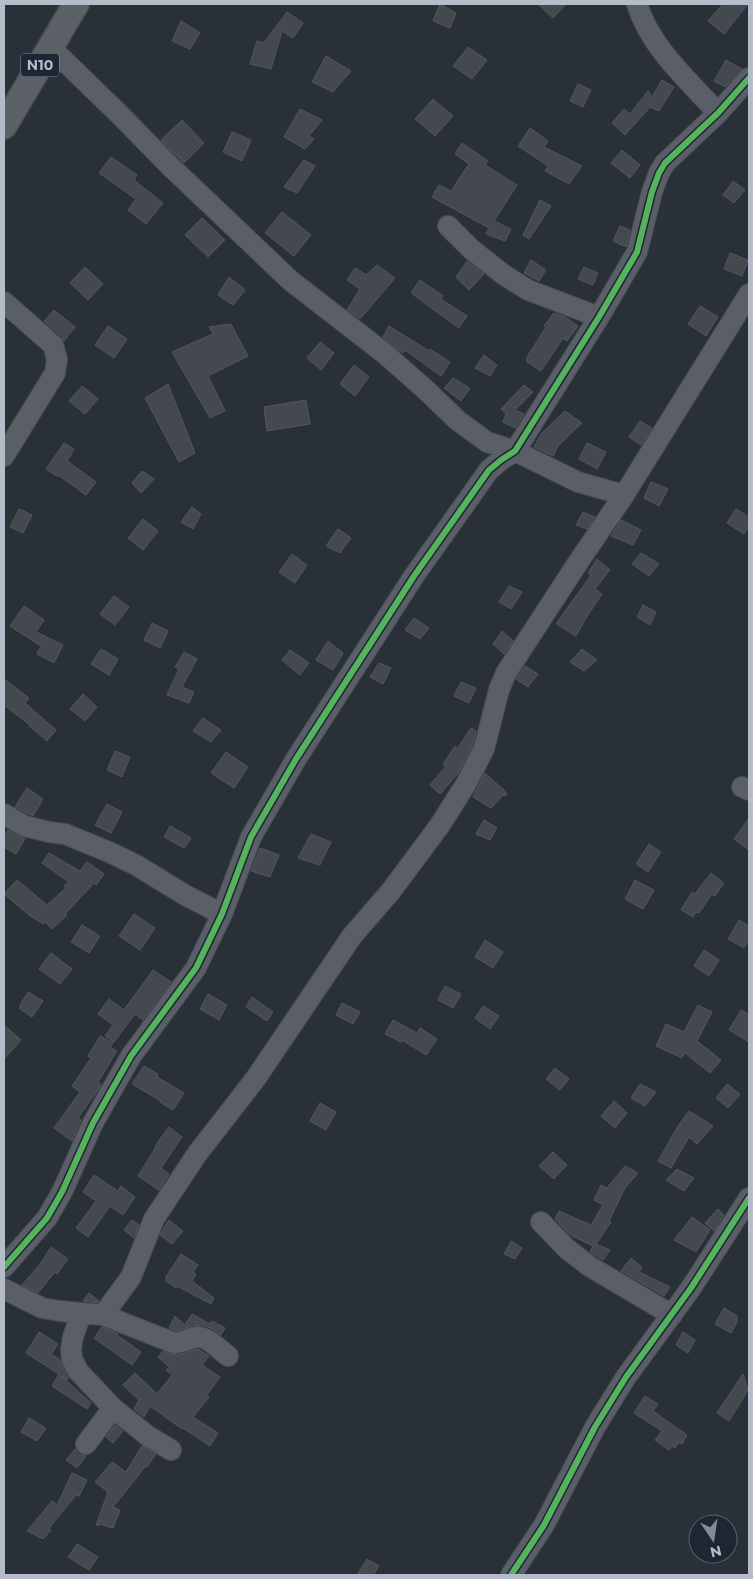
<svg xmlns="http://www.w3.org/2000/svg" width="753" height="1579" viewBox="0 0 753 1579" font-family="Montserrat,sans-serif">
<rect width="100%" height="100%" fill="#2a3038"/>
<!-- building -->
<path fill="#444950" stroke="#52575f" d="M440 4 456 13 450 28 433 21Z
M538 4H566L553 18Z
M723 4H748L724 34 708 21Z
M287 12 303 23 293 38 282 31 271 69 250 64 257 41 264 43Z
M181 21 200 33 190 49 172 41Z
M468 47 487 60 472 79 453 66Z
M326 56 351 71 333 92 312 82Z
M726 60 742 69 725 87 714 81Z
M662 80 674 87 659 111 650 107 625 135 612 123 624 109 630 114 648 91 652 97Z
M578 84 591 90 583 107 570 101Z
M433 99 453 116 435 136 415 119Z
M300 109 322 120 309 136 314 139 305 149 284 137Z
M182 120 204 143 184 163 161 140Z
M530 128 548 141 544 147 582 166 569 184 545 171 548 166 518 146Z
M232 132 251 140 242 161 223 152Z
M462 143 488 161 485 165 517 185 494 221 511 229 505 241 486 234 489 228 432 197 439 185 451 191 469 164 455 154Z
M622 150 640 165 630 178 611 163Z
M111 157 137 175 134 180 163 203 146 224 128 210 136 199 99 173Z
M304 160 315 166 297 193 284 187Z
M733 181 745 190 734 203 723 195Z
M540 200 551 206 529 239 523 235Z
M282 212 311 235 294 256 265 233Z
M202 218 225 240 208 257 185 235Z
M620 226 630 230 626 247 613 241Z
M730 253 748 260 742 276 724 269Z
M531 260 546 270 539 281 524 273Z
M467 261 484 274 469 290 456 277Z
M377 265 395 278 360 319 347 310 360 289 347 280 355 268 366 275Z
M85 267 103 284 88 300 70 283Z
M584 267 598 273 593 285 578 279Z
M229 277 245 290 233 305 218 295Z
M420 280 443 296 441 299 467 316 459 328 411 293Z
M700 306 718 317 706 336 688 324Z
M54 310 75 327 64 341 61 336 44 321Z
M554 313 565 317 578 326 567 341 563 338 541 371 527 362V357L546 327 544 326Z
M231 324 248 356 208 376 225 411 210 418 172 352 213 334 209 327Z
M108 326 127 339 114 358 95 345Z
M389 326 429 351 430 349 450 362 441 376 405 350 403 353 398 350 383 337Z
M320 342 334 353 321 370 307 358Z
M484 355 497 365 490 376 475 368Z
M354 365 369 377 355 396 340 384Z
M453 378 470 388 461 401 444 388Z
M168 384 195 453 179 462 145 398Z
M524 385 533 392 515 410 524 414 515 428 503 422 506 414 501 409Z
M82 386 98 399 85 414 69 401Z
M306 400 310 424 267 431 264 407Z
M565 411 582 423 558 446 553 456 534 447 541 434Z
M640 421 652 428 641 445 629 437Z
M64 443 74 449 67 461 96 482 86 495 58 475 57 476 46 469Z
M587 443 606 452 597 469 579 459Z
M142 471 154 479 141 493 132 483Z
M651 482 668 489 659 506 644 498Z
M192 507 201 514 193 529 181 522Z
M19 509 32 515 23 533 10 527Z
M736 509 749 517V526L744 534 727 523Z
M583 512 595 517 587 529 576 525Z
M143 519 158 531 143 550 128 538Z
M621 520 641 530 633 545 611 536Z
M338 529 351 538 340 553 326 546Z
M641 553 659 564 649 576 632 564Z
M292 554 307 565 295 583 279 572Z
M597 559 610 570 595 589 602 594 586 618 576 636 556 624 591 575 588 573Z
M509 586 522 592 511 609 499 602Z
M114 596 129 607 115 625 100 614Z
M643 605 656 612 650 625 637 617Z
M24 606 44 620 36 632 63 645 54 663 37 654 41 646 10 626Z
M414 618 429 628 420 639 405 630Z
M152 623 168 631 160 648 144 640Z
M502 631 513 641 504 654 493 644Z
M328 641 343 653 333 670 316 660Z
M101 649 118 659 109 675 91 664Z
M582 649 597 660 584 671 570 662Z
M290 650 309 663 300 675 282 660Z
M184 652 197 659 182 687 194 692 189 703 167 695 179 669 175 667Z
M379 663 391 668 383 684 370 677Z
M525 666 538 674 528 687 516 679Z
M4 679 29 698 25 703 56 730 47 741 29 726 30 725 4 705Z
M461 682 476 688 469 703 454 696Z
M83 694 97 707 85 721 70 709Z
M203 718 221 730 211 742 193 731Z
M471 728 476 731 473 745 459 772 440 794 430 785 446 766 443 764 455 746 458 748Z
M115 751 130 757 122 777 107 770Z
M226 752 248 767 234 788 211 773Z
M485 773 507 793 505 796 503 795 491 808 473 797Z
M27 788 43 799 33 816 15 807Z
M107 804 122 812 111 833 95 825Z
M749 818V850L734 839Z
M484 820 497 828 490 840 476 834Z
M170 826 191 838 184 848 164 837Z
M8 830 25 839 16 854 4 847V837Z
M311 834 331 842 320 865 298 858Z
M649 844 661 852 648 872 636 864Z
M260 848 279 855 270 877 251 871Z
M49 853 80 871 87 862 104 874 96 885 94 883 65 914 67 915 52 929 45 922 43 924 29 915 4 894 17 880 47 905 66 888 64 886 69 882 42 863Z
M711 873 724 883 715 896 712 894 699 913 696 912 693 917 681 910 692 892 695 894Z
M635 880 654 890 643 909 625 899Z
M134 914 155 928 140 950 119 936Z
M739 920 749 926V939L744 948 728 939Z
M82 925 100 936 89 953 71 942Z
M485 940 503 952 493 968 475 957Z
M704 950 719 960 709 976 694 966Z
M51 953 72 969 60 984 39 969Z
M153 970 171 982 143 1020 135 1014 114 1042 105 1036 113 1025 98 1014 109 999 124 1010Z
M445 986 461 994 453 1008 438 1000Z
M28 992 43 1001 32 1017 20 1009V1005Z
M208 994 227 1005 219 1020 200 1009Z
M252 997 273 1012 267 1021 246 1007Z
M342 1003 360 1012 353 1024 336 1015Z
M698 1005 712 1012 697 1041 721 1060 710 1073 685 1053 682 1058 656 1046 666 1024 684 1032Z
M483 1006 499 1016 490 1029 475 1018Z
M741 1010 749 1014V1042L729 1030Z
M393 1020 417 1033 420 1028 437 1039 426 1055 402 1040 401 1042 385 1034Z
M4 1025 21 1040 4 1059Z
M100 1036 113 1043 110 1047 117 1051 98 1082 101 1085 98 1090 78 1118 81 1120 72 1141 54 1128 80 1092 72 1086 91 1058 88 1056Z
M144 1066 158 1074 157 1077 184 1093 173 1110 160 1102 161 1101 132 1084Z
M555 1068 569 1079 560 1090 546 1079Z
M640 1084 656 1092 645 1106 631 1098Z
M727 1084 740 1094 728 1108 716 1098Z
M614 1101 627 1113 615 1128 601 1116Z
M320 1103 336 1112 326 1130 310 1121Z
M689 1111 713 1126 697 1144 689 1137 671 1168 658 1161 678 1126Z
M169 1127 182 1137 161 1168 169 1174 159 1190 138 1176 156 1147 155 1146Z
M553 1152 567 1165 554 1179 539 1166Z
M625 1166 638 1173 625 1188 609 1221 611 1222 596 1244 610 1250 603 1260 590 1252 593 1246 570 1235 555 1219 559 1211 591 1225 603 1205 594 1200 601 1185 607 1188Z
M677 1169 694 1178 684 1191 666 1180Z
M94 1175 118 1191 121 1186 135 1197 123 1215 110 1206 88 1237 76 1228 96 1201 83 1192Z
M718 1209 724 1215 714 1231 705 1223Z
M692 1217 710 1230 696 1252 674 1240Z
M132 1220 139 1225 134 1238 124 1230Z
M169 1220 183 1231 172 1244 160 1235 163 1229Z
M511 1241 522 1248 515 1259 504 1254Z
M51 1247 68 1259 57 1274 55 1272 38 1293 22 1285 41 1263Z
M181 1254 198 1265 193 1272 196 1274 192 1281 214 1298 211 1304 177 1286 176 1288 166 1281V1277Z
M631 1258 642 1267 639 1272 670 1287 664 1296 621 1271Z
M89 1293 99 1301 97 1303 83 1301Z
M724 1308 737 1316V1322L731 1333 715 1324Z
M192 1314 210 1324 212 1321 225 1328 221 1335 211 1328 202 1325 192 1326 176 1331 169 1328 175 1316 185 1325Z
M102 1327 118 1334 117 1335 141 1352 132 1365 94 1338Z
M39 1332 58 1344 51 1354 60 1360 68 1378 67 1380 61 1376 91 1403 87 1409 52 1386 59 1374 26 1353Z
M683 1332 695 1340 688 1353 676 1345Z
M198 1349 209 1356 202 1365 220 1377 207 1395 209 1397 193 1417 218 1433 210 1446 183 1428 182 1429 150 1406 144 1417 134 1409 139 1400 123 1385 135 1373 157 1394 172 1375 166 1370 169 1367 158 1357 163 1351 170 1354 178 1355Z
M743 1374 748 1390 729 1421 717 1413Z
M645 1396 658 1404 653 1411 687 1435 682 1444 679 1442 675 1448 672 1446 669 1450 655 1440 662 1431 634 1413Z
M29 1418 46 1428 37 1441 21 1432Z
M115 1425 123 1431 113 1443 106 1437Z
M142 1446 156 1454 147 1467 146 1466 113 1507 120 1510 113 1528 100 1524 98 1526 96 1525 108 1492 95 1482 112 1462 126 1472Z
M75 1449 79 1454 86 1456 77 1468 66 1460Z
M72 1473 87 1480 79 1496 76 1495 49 1528 51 1530 43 1539 27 1531 52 1501 57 1505Z
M77 1544 98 1557 89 1570 68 1557Z
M367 1559 379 1566 373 1575H357Z"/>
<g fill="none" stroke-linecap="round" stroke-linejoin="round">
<defs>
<path id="minor" d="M637 4C650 47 688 80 718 113
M50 47 119 114 171 167 291 281 384 353 426 390 457 420 487 442 515 451 578 482 624 495 749 294
M448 226 471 249 504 275 528 290 599 317
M4 302 53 345 57 359 55 373 4 456
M742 787 749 790
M4 814 25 826 49 832 65 834 109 852 136 865 185 895 222 914
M541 1222 566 1248 589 1266 672 1315
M4 1267 47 1218 62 1192 93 1123 131 1056 196 968 222 914 251 837 296 759 414 576 489 470 501 460 515 451 599 317 637 252 652 192 659 173 665 163 718 113 749 78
M4 1289 42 1308 60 1311 103 1315 174 1343C183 1343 189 1338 197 1337 207 1336 220 1350 228 1356
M81 1314 73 1337 71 1349 72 1359 78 1371 113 1408 148 1436 171 1450
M103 1315 131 1277 154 1219 197 1154 256 1078 352 936 391 891 440 825 466 784 484 749 499 690 506 673 577 564 624 495
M86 1444 113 1408
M511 1575 544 1525 595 1427 626 1377 691 1288 749 1198"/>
<path id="major" d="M4 126 76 4"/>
</defs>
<!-- minor casing -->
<use href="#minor" stroke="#484c53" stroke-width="22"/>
<!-- major casing -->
<use href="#major" stroke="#484c55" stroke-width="28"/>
<!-- minor -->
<use href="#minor" stroke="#5a5e66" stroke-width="20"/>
<!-- major -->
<use href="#major" stroke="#5c6168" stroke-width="25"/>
<defs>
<path id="cycleway" d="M4 1267 47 1218 62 1192 93 1123 131 1056 196 968 222 914 251 837 296 759 414 576 489 470 501 460 515 451 599 317 637 252 652 192 659 173 665 163 718 113 749 78
M511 1575 544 1525 595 1427 626 1377 691 1288 749 1198"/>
</defs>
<!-- cycleway casing -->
<use href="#cycleway" stroke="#1d2633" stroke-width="9"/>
<!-- cycleway -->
<use href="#cycleway" stroke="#56b35d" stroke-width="6"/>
</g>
<g text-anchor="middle" stroke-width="4.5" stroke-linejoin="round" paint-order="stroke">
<!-- shield labels -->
<rect fill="#1d2633" stroke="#878f9c" stroke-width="1" x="21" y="53.5" width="38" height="23" rx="4"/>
<g font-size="14" font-weight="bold" fill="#b4bcc9">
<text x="40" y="70">N10</text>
</g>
</g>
<!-- border -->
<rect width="753" height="1579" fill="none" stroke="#b4bcc9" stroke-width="10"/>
<!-- north arrow -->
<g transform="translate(713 1539) rotate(167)"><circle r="24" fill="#1d2633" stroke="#59626f"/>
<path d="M0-4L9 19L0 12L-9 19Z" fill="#848b96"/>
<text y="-8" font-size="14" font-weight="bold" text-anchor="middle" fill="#b4bcc9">N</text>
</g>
</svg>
